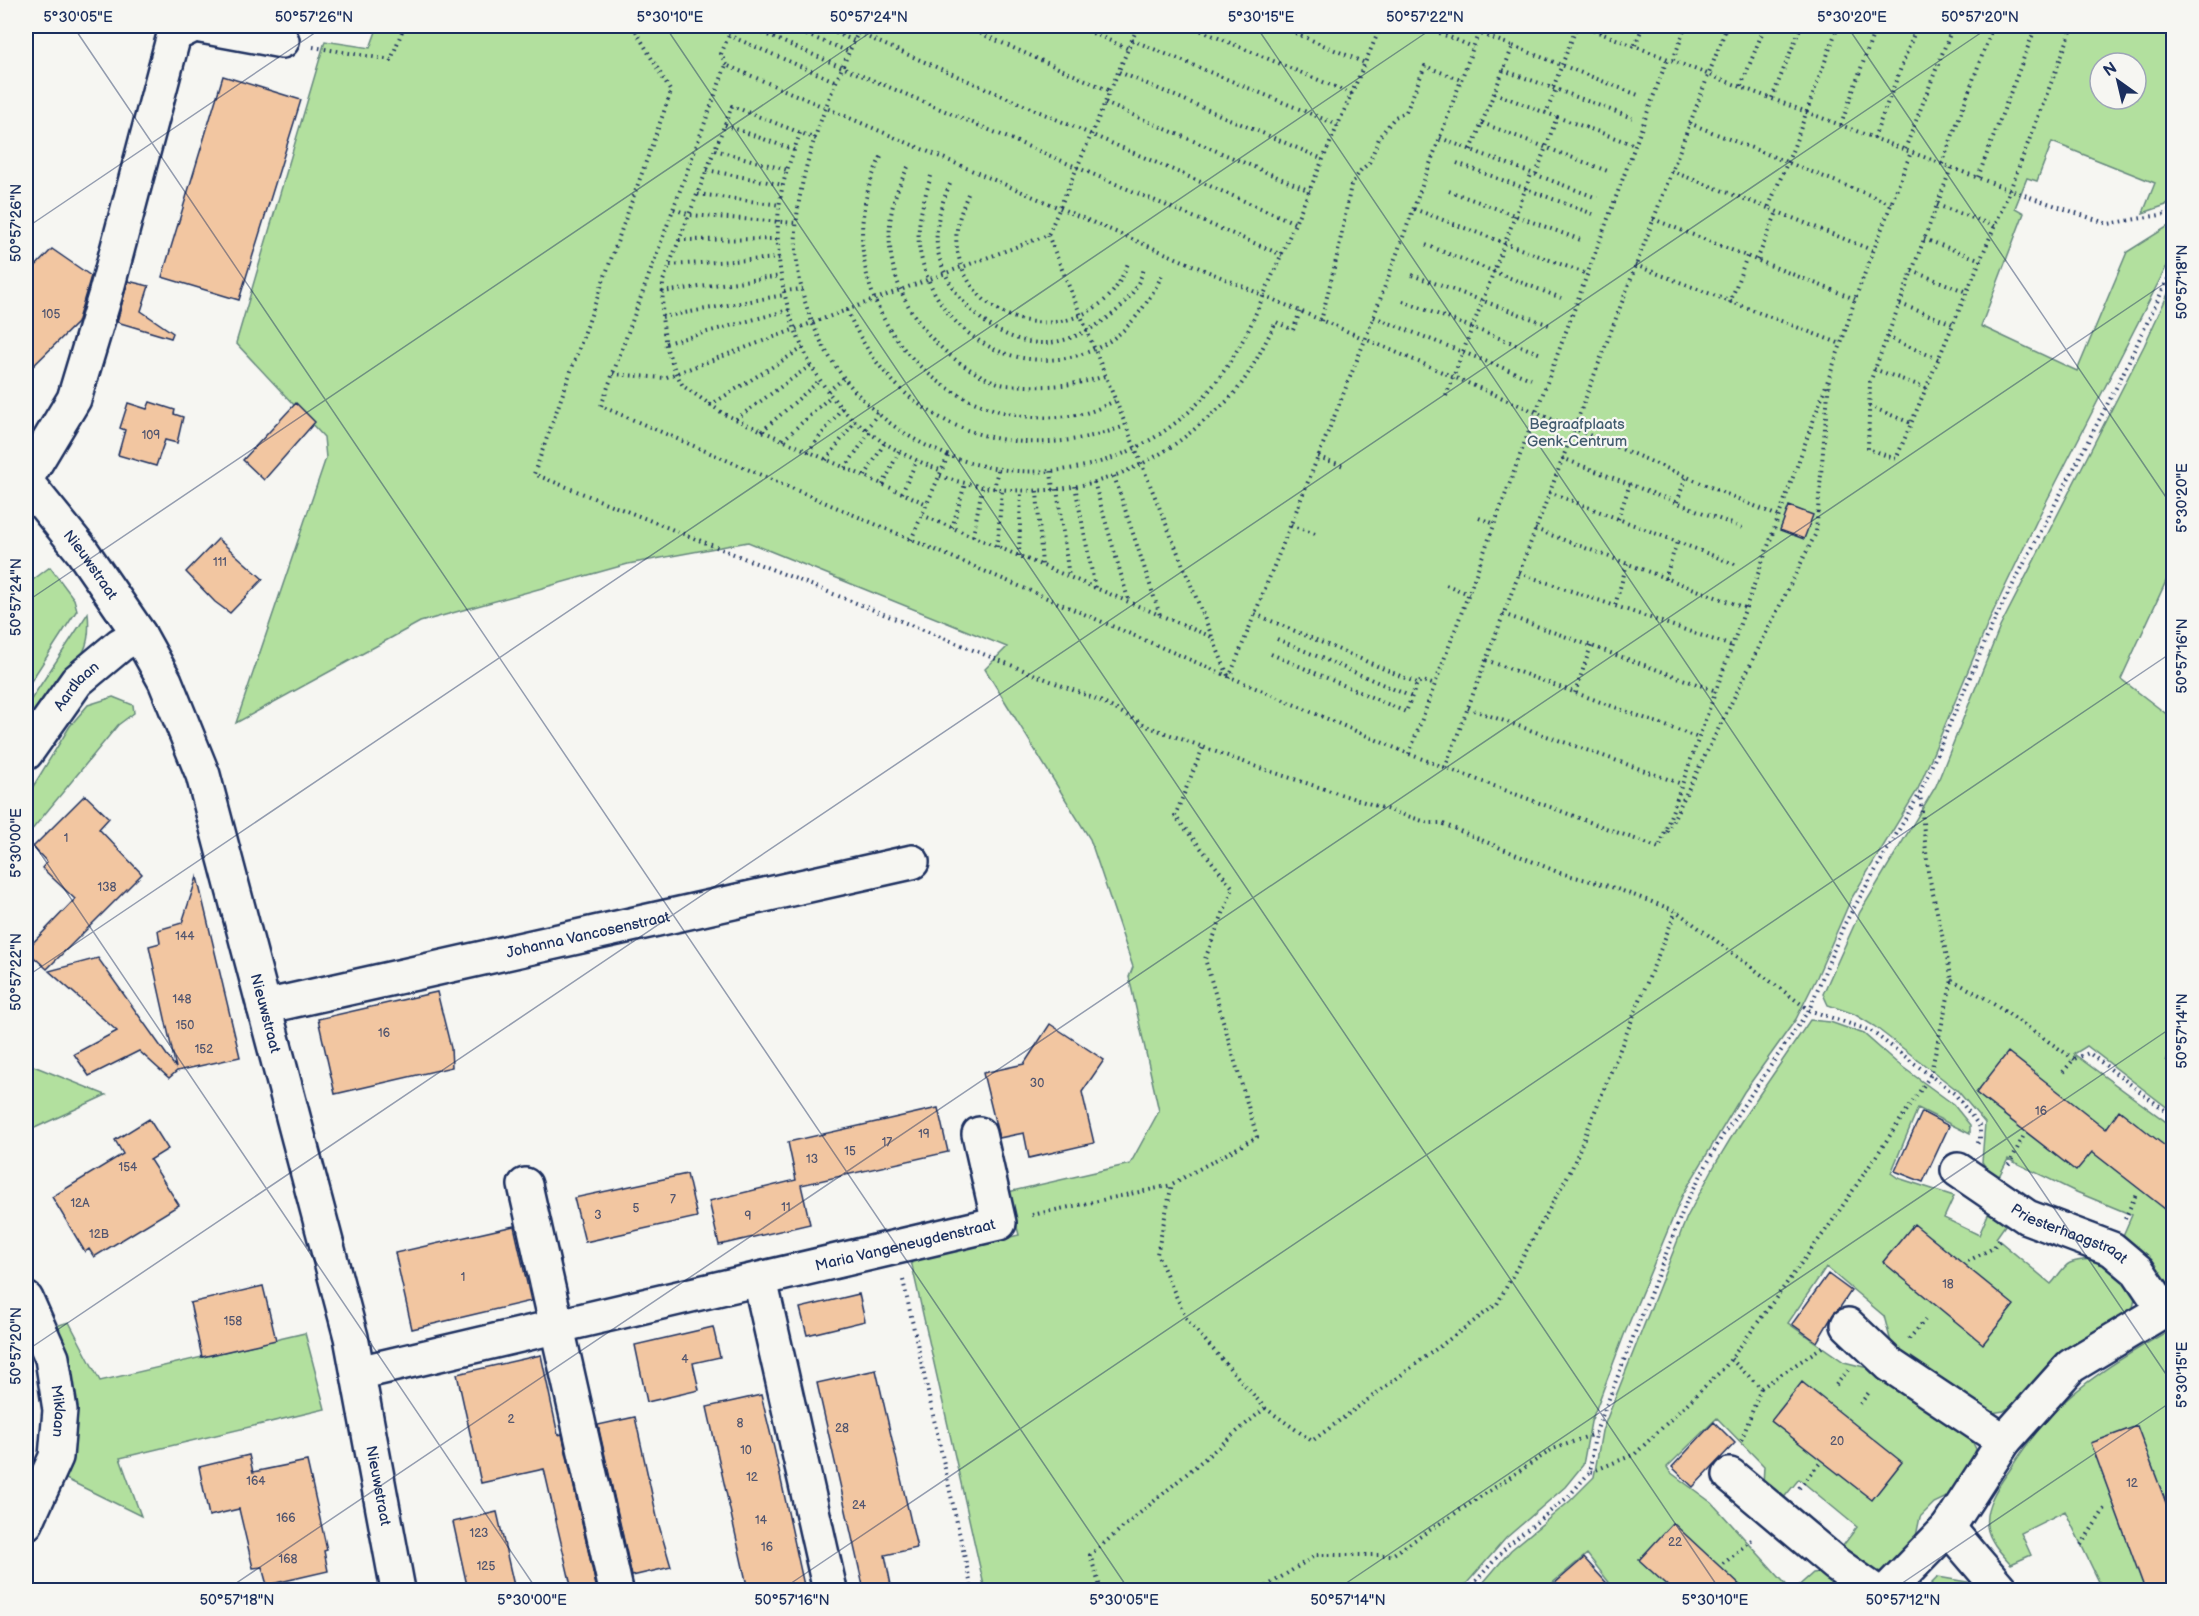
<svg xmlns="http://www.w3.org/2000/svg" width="2199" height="1616" viewBox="0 0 2199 1616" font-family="'Balsamiq Sans',sans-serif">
<rect width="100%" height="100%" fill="#f6f6f2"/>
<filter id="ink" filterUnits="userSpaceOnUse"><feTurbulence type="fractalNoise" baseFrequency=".0167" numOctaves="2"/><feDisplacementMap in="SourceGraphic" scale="12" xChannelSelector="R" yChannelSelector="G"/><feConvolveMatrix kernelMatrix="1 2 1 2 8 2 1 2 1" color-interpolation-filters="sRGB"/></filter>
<g filter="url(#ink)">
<!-- green -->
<path fill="#b2e09e" stroke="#66887e" stroke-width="1.5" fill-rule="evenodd" d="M378 26H2173V195L2166 205 2143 213 2155 183 2052 142 2037 181 2027 178 2015 208 2024 213 1981 326 2077 371 2127 252 2173 223V254L2040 514 1992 614 1918 789 1851 899 1817 977 1796 1019 1744 1092 1683 1194 1624 1335 1591 1422 1583 1465 1565 1487 1506 1538 1461 1590H985L911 1261 1019 1235 1008 1192 1130 1164 1159 1111 1129 977 1133 967 1090 839 985 669 1007 647 748 542 628 564 420 622 236 723 326 458 324 437 236 343 325 41 370 48ZM2100 63H2136V99H2100Z
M2173 283V566L2121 679 2173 719 2174 1051 2166 1060 2173 1066V1112L2087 1046 2074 1054 2173 1127V1285H2172L2159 1276 2121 1240 2132 1215 2074 1191 2008 1159 1996 1182 1982 1162 1985 1123 1957 1090 1874 1026 1854 1014 1828 1005 1823 994 1860 912 1936 786 2000 627 2144 346Z
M50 567 74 599 77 610 26 689V585Z
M88 613C92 654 78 660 53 686 42 697 34 713 26 726V707Z
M113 697 133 705 134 713 118 725 26 837V798L70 726 88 705Z
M1810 1020 1830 1022 1864 1034 1897 1063 1953 1104 1970 1125V1134L1918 1108 1891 1173 1898 1178 1954 1196 1944 1218 1979 1235 1989 1212 2008 1221 1996 1238 2051 1284C2057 1278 2063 1266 2070 1263 2103 1250 2148 1274 2131 1313L2053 1369 2015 1404 2004 1411 1991 1413 1951 1394 1892 1346 1884 1316 1826 1267 1788 1323 1844 1362 1872 1369 1927 1410 1967 1431 1976 1449 1967 1474 1955 1493 1934 1503 1920 1517 1915 1541 1890 1573 1871 1570 1842 1547 1857 1527 1799 1479 1782 1500 1763 1485 1764 1466 1717 1418 1667 1467 1670 1472 1712 1503 1791 1590H1615L1587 1554 1544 1590H1477L1511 1550 1570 1501 1594 1477 1602 1431 1687 1217 1717 1161 1740 1123Z
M26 1063 106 1095 26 1132Z
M69 1322 100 1381 305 1333 325 1409 120 1458 141 1516 66 1479 75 1406 56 1326Z
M2173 1328V1590H2103L2065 1511 2021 1533 2031 1555 2011 1564C2001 1553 1989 1541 1987 1526 1984 1507 1998 1486 2009 1471 2021 1452 2035 1433 2050 1416 2082 1380 2132 1352 2173 1328Z
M1829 1571 1843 1582 1845 1590H1794L1813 1573Z
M1938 1577 1967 1582 1983 1590H1925Z"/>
<!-- building -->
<path fill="#f2c6a1" stroke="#1b2f5e" stroke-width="1.5" d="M223 76 301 100 239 300 162 277Z
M52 249 91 276 77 323 26 373V276Z
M128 281 149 286 141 311 173 333 171 338 117 322Z
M150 402 175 410 174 414 183 417 177 443 165 440 156 466 118 455 125 430 120 428 128 403 147 409Z
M296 403 315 422 264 480 243 460Z
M1789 506 1813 515 1804 539 1780 530Z
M218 539 263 579 230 613 215 602 186 572Z
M85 795 109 818 99 829 142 874 47 969 26 950 75 899 42 868 47 862 33 847Z
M197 877 240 1057 177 1071 169 1078 139 1051 89 1076 74 1054 117 1031 49 971 98 958 176 1068 149 946 160 943 158 930 182 923Z
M437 992 451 1048 452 1067 335 1094 318 1019Z
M1050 1024 1104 1060 1082 1092 1094 1143 1029 1158 1024 1133 999 1138 983 1073 1024 1064Z
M2008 1052 2106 1129 2119 1110 2174 1153V1216L2092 1152 2076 1171 1976 1093Z
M938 1108 948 1152 801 1185 810 1224 719 1245 709 1201 796 1180 788 1142Z
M1922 1112 1949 1126 1923 1182 1895 1171Z
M149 1119 168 1149 150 1160 179 1205 94 1257 89 1249 85 1252 52 1197 123 1154 115 1140Z
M687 1174 697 1217 585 1242 574 1198Z
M1914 1224 2014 1305 1983 1344 1883 1262Z
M514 1226 531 1301 412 1329 395 1253Z
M1828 1274 1851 1291 1839 1309 1834 1313 1817 1342 1792 1324Z
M263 1286 276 1340 202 1357 190 1303Z
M859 1294 865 1321 807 1335 800 1308Z
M713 1327 720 1357 693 1363 699 1390 647 1402 635 1345Z
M541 1355 558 1435 562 1434 597 1590H572L544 1469 481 1483 457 1374Z
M876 1370 917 1548 885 1555 892 1590H864L817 1383Z
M1802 1382 1902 1462 1872 1500 1771 1421Z
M761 1395 774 1448 805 1590H748L707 1407Z
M635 1417 658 1522 671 1567 632 1576 598 1425Z
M1714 1422 1735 1443 1693 1487 1672 1467Z
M2137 1426 2174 1524V1590H2145L2091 1443Z
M249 1455 253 1472 307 1461 327 1550 324 1551 328 1571 267 1585 262 1567 253 1568 239 1509 209 1516 199 1467Z
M497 1512 515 1590H468L453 1522Z
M1673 1523 1745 1590H1672L1639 1560Z
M1584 1558 1613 1590H1547Z"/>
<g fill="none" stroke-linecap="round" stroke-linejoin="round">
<defs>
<g id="minor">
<path d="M201 26 282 41"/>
<path d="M26 479 74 399 105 296 174 35 192 26"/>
<path id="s1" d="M26 753 77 681 120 645 139 634"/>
<path id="s2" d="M264 1007 912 862"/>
<path id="s3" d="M1958 1170 2027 1217 2112 1249 2138 1271 2165 1311"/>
<path d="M525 1185 616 1590"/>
<path d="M760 1280 830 1590"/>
<path id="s4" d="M26 1299 52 1358 60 1410 56 1457 26 1523"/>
<path d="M1848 1325 1890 1365 2004 1441"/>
<path id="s5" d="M358 1373 999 1223 979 1134"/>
<path d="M1730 1475 1836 1564 1873 1590"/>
<path d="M1948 1528 2001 1590"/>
<path d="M1888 1590 1948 1528 2004 1441 2071 1366 2174 1304"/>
</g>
<g id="tertiary">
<path id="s6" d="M26 482 82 551 139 634 165 681 203 775 351 1337 398 1590"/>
</g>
</defs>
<!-- minor casing -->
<use href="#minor" stroke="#1b2f5e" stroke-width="38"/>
<!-- tertiary casing -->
<use href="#tertiary" stroke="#1b2f5e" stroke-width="38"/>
<!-- path -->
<path stroke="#1b2f5e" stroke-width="4" stroke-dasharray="1.5 4.5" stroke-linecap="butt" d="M633 26 671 92 534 474 1098 700 1149 727 1260 768 1429 823H1441L1560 873 1609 886 1676 911 1809 1010 1871 1031 1955 1094 1980 1127V1140L1977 1144
M746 26 1282 255
M784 26 850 52
M819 26 855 41
M861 26C829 95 788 186 797 263 819 442 1030 534 1174 424 1208 399 1229 366 1249 329L1381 26
M964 26 1110 91
M1076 26 1129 49
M1190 26 1352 94
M1279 26 1365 63
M1363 26 1378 32
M1423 26 1473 47
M1582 26 2010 190 2108 224 2166 214 2174 206
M1838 26 1793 149 1768 208 1874 251
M1600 32 1603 26
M858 33 1295 223
M728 35 837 82
M1132 40 1338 125
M1635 45 1643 26
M1513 46 1638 95
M313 47 391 60 404 26
M1673 60 1686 26
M726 65 721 54 733 26
M1503 70 1553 88 1577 26
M1119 72 1323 159
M1741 86 1765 26
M1553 88 1632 118
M1494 93 1546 113 1556 89
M1772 98 1801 26
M1105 103 1310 191
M1557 117 1635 145
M1482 123 1610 172
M1689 123 1892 204
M725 125 794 150
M1841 125 1876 26
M800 133C794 151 786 170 782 189 766 266 795 369 855 421 880 443 911 459 942 471
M1440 138 1597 198
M1874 138 1917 26
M816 139 732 106 663 281 662 317 666 347 676 373 683 386 724 414 927 504
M1905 149 1953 26
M715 150 787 170
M1471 150 1513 46 1478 33
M881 157C825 266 900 395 1017 415 1038 419 1065 418 1086 413 1096 410 1106 405 1115 401
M1457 163 1593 214
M1942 164 1993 26
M908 167C902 179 896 191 893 205 875 282 929 359 1001 384 1008 386 1017 385 1024 386 1052 387 1078 385 1105 376
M1951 168 1870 382 1868 449 1896 459 2010 190 2073 26
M707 170 783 185
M1671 171 1768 208
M1536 174 1557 117 1546 113
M931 176C924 200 915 227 920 252 936 333 1015 382 1093 350 1126 336 1147 306 1162 275
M1978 177 2036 26
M950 184C941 204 935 224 937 246 944 296 996 346 1048 343 1068 341 1087 332 1103 321 1123 308 1136 292 1144 269
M1449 191 1581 240
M698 194 780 205
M968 194C961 211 954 230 957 248 968 320 1052 345 1105 300 1117 290 1123 275 1129 261
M1937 205 1995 226
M674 209 690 215 796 223
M1414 209 1587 274
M1653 219 1855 299
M1048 235 1229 678
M1924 239 1981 260
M679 240 779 239
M1426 245 1561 298
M1757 260 1777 212
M670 265 780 258
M1635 265 1841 344
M1912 271 1967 292
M1412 275 1552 326
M784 291 803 289
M662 292 781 276
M1403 301 1541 354
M1730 303 1747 256
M1900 304 1953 324
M847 310C896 426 1009 469 1125 426
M662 317 784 295
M1374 317 1531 379
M1321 321 1338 252 1351 185 1361 170 1369 163 1380 136 1395 117 1406 112 1425 66 1461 80
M1887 337 1938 359
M666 343 789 310
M1874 369 1926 388
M613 374 664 378 1048 235 1138 26
M828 391 843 379
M1446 396 1532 172
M710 405 803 348
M1869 406 1911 423
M736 419 811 365
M866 429 878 414
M762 431 820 380
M783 440 831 396
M808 452 842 408
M1318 457 1344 466
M1562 458 1745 529
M826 460 855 421
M845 468 870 432
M1051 471 1053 490
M865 476 885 442
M940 476C1036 507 1128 489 1204 421 1216 411 1231 399 1240 386 1254 366 1265 343 1276 322L1293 330 1300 312
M1114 476 1160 615
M1094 482 1129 602
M883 485 899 451
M1075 486 1095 588
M994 489 998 469
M1057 489 1069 577
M1037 491 1042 566
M1549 492 1737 565
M902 493 917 460
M1677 502 1686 477
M922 515 1212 637
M1778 516 726 65 601 406 1409 754 1659 848 1841 344 1855 299 1911 152
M1479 518 1495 524
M1618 519 1630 484
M1291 525 1318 535
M952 528 965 484
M1535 529 1745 608
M973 536 982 488
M911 540 948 456
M997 547 1002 491
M1019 556 1021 491
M1519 573 1732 646
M1665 579 1677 542
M1446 585 1469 594
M1615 605 1627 564
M1255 614 1417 683
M1503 614 1716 691
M1277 639 1412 697
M1271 654 1406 712 1417 683 1423 681 1435 685
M1486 660 1699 738
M1229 678 1365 340 1481 26
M1575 693 1591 646
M1468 708 1682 784
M1409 754 1668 57
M1445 768 1727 26
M1667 832 1816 533 1829 381
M1952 980 1985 998 2074 1059
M2063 1072 2074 1059 2089 1053 2174 1117
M2009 1165 2024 1135
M1032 1215 1172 1185
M2125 1219 2137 1192
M1968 1261 1993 1248 2002 1238
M903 1280 972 1590
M1909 1339 1925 1320
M1731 1359 1761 1388 1740 1444
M1836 1385 1848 1370
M1761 1388 1822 1347
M1860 1404 1870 1391
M1265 1408 1312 1441 1497 1304 1572 1168 1676 911
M1591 1472 1635 1454 1725 1367 1831 1223 1930 1076 1952 980 1928 871 1920 793
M1799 1488 1820 1463
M2081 1545 2106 1507
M1723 1564 1755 1537
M1101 1590 1090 1555 1265 1408 1187 1320 1157 1254 1172 1184 1257 1137 1205 959 1233 888 1175 816 1203 747
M1261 1590 1316 1555H1392L1553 1449 1595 1434
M1468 1590 1507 1546 1568 1497 1590 1472 1595 1434 1686 1203 1721 1138 1809 1010 1844 925 1920 793 1995 619 2119 382 2174 266"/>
<!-- minor -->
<use href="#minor" stroke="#f6f6f2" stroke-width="33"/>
<!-- tertiary -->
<use href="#tertiary" stroke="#f6f6f2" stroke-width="33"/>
</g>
</g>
<!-- ticks -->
<path fill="none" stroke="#1b2f5e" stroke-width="1.5" stroke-opacity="0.45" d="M73 26 1129 1590M665 26 1720 1590M1256 26 2174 1386M1847 26 2174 509M26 228 325 26M26 602 880 26M26 832 537 1590M26 977 1436 26M26 1351 1991 26M226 1590 2174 277M781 1590 2174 651M1336 1590 2174 1026M1892 1590 2174 1400"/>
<g text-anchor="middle" stroke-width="4.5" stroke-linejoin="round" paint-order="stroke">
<!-- number labels -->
<g font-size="12" fill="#51556f">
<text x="51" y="318">105</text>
<text x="151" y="439">109</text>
<text x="220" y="566">111</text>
<text x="66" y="842">1</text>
<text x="107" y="891">138</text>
<text x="185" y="940">144</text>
<text x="182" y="1003">148</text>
<text x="185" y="1029">150</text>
<text x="384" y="1037">16</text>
<text x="204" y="1053">152</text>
<text x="1037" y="1087">30</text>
<text x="2041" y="1115">16</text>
<text x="924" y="1138">19</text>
<text x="887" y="1146">17</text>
<text x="850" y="1155">15</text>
<text x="812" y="1163">13</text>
<text x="128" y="1171">154</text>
<text x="673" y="1203">7</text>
<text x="80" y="1207">12A</text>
<text x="786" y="1211">11</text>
<text x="636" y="1212">5</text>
<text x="598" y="1219">3</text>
<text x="748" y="1220">9</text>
<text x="99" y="1238">12B</text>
<text x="463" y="1281">1</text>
<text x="1948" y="1288">18</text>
<text x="233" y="1325">158</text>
<text x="685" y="1363">4</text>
<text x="511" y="1423">2</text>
<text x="740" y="1427">8</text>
<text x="842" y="1432">28</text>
<text x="1837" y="1445">20</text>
<text x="746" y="1454">10</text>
<text x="752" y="1481">12</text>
<text x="256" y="1485">164</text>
<text x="2132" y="1487">12</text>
<text x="859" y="1509">24</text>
<text x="286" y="1522">166</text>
<text x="761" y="1524">14</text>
<text x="479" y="1537">123</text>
<text x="1675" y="1546">22</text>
<text x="767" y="1551">16</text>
<text x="288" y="1563">168</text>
<text x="486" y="1570">125</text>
</g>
<!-- park labels -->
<g font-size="15" fill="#415b6e" stroke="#f6f6f2">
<text x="1577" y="429">Begraafplaats<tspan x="1577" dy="17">Genk-Centrum</tspan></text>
</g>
<!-- street labels -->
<g font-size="15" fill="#1b2f5e" stroke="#f6f6f2">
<text dy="5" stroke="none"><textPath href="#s6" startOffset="105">Nieuwstraat</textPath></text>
<text dy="5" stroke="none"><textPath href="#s1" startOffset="84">Aardlaan</textPath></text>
<text dy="5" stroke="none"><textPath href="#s2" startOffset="332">Johanna Vancosenstraat</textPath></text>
<text dy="5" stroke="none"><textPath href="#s6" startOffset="591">Nieuwstraat</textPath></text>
<text dy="5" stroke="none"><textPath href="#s3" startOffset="129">Priesterhaagstraat</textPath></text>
<text dy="5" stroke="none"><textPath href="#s5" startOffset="562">Maria Vangeneugdenstraat</textPath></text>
<text dy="5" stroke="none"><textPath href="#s4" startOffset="118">Miklaan</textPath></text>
<text dy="5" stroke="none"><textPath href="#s6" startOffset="1077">Nieuwstraat</textPath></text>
</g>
</g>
<!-- margin -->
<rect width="2199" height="1616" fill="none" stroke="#f6f6f2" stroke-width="66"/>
<!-- north arrow -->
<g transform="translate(2118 81) rotate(326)"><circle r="28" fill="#f6f6f2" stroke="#9ea6b7" stroke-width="1.5"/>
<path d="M0-4.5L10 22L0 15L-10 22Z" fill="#1b2f5e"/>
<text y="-9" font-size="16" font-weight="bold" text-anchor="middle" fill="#1b2f5e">N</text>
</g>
<rect x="33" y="33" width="2133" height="1550" fill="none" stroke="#1b2f5e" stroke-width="2"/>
<g font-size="15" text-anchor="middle" fill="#1b2f5e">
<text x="78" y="22">5°30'05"E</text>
<text x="314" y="22">50°57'26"N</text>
<text x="670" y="22">5°30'10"E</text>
<text x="869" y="22">50°57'24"N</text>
<text x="1261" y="22">5°30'15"E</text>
<text x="1425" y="22">50°57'22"N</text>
<text x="1852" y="22">5°30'20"E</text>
<text x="1980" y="22">50°57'20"N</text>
<text transform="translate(16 223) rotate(-90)" y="5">50°57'26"N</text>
<text transform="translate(2182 282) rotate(-90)" y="5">50°57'18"N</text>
<text transform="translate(2182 498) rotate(-90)" y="5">5°30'20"E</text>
<text transform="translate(16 597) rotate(-90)" y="5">50°57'24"N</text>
<text transform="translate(2182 656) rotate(-90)" y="5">50°57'16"N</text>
<text transform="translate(16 843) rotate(-90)" y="5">5°30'00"E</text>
<text transform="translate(16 972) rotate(-90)" y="5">50°57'22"N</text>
<text transform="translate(2182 1031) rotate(-90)" y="5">50°57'14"N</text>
<text transform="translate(16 1346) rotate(-90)" y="5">50°57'20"N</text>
<text transform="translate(2182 1375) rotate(-90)" y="5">5°30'15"E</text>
<text x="237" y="1605">50°57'18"N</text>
<text x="532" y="1605">5°30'00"E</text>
<text x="792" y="1605">50°57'16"N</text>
<text x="1124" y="1605">5°30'05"E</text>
<text x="1348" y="1605">50°57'14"N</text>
<text x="1715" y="1605">5°30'10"E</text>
<text x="1903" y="1605">50°57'12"N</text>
</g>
</svg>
